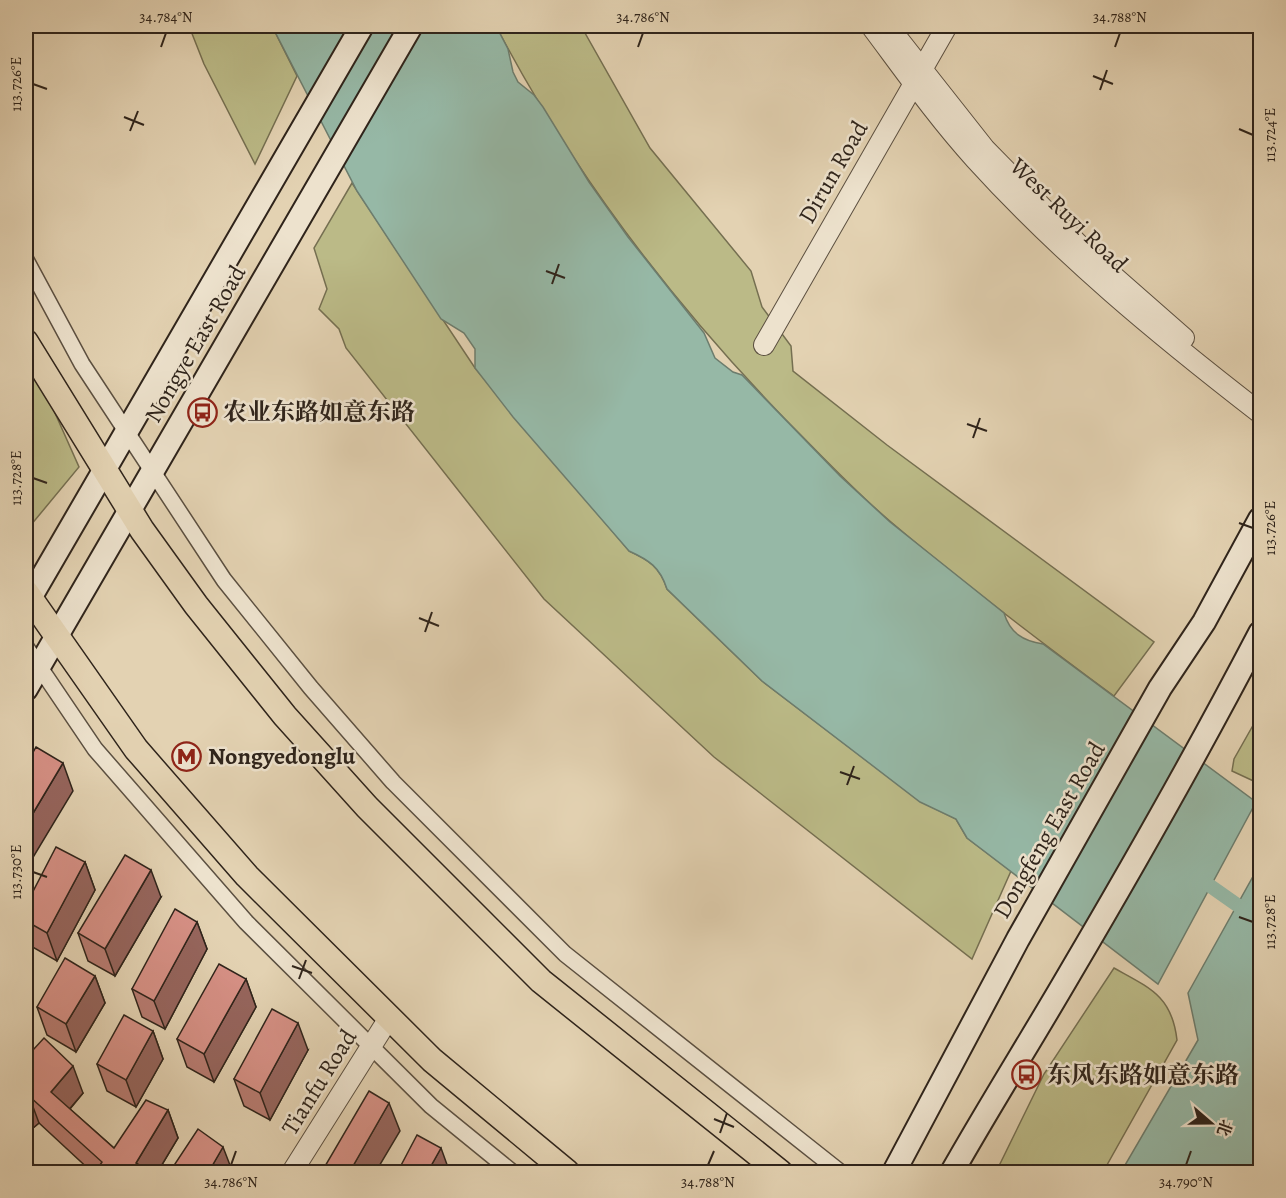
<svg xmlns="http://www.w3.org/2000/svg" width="1286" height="1198" viewBox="0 0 1286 1198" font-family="Alegreya,'Noto Serif SC',serif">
<rect width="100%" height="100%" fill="#e3d2b2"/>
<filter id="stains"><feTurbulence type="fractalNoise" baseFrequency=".00333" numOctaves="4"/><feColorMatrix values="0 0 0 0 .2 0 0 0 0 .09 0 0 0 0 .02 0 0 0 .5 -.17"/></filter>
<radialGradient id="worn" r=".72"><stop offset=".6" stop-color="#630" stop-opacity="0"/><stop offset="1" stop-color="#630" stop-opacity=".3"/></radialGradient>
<!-- green -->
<path fill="#bbba87" stroke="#756f51" stroke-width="1.5" d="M189 26H272L297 76 255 164 204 64Z
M496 26H581L650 148 751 271 762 307 791 346 793 371 887 445 1154 642 1114 696C1038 640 963 583 891 522 854 491 820 454 785 419 671 301 572 172 496 26Z
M352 183 475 368 629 551C649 560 660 567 667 589L762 681 920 801 956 819 967 838 1011 871 972 959 714 757 544 599 346 348 339 329 319 309 327 289 314 248Z
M26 348 79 467 26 531Z
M1260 713V784L1232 771 1234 759Z
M1114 968C1150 988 1172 996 1177 1040L1103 1172H996L1044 1074Z"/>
<!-- water -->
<path fill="#96b8a6" stroke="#6d7d6e" stroke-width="1.5" d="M272 26H496L508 49 513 72 518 82 534 95 543 107 589 182 628 237 704 333 715 358 733 372 742 375 840 476 890 522 1004 613C1010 633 1023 641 1043 644L1256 802 1158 984 967 838 956 819 920 802 762 681 667 589C660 567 649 560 629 551L513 417 475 368V349L464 333 441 319 357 191Z
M1260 864V1172H1121L1198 1040 1188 993Z"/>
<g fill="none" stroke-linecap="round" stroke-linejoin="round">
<!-- canal -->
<path stroke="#96b8a6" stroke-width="14" d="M1196 876 1260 921"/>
<defs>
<path id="minor" d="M26 260 82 364 224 580 311 688 393 782 565 954 840 1172
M26 647 95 749 246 922 431 1106 512 1172"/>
<path id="tertiary" d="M871 26C904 70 937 117 975 159 1062 255 1158 334 1260 413
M888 26 985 149 1086 252 1184 338
M764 345 947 26
M26 1171 27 1172
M292 1172 389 1018"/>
<path id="secondary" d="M26 605 362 26
M26 689 411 26
M894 1172 1018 939 1160 688 1204 622 1260 519
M952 1172C990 1105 1031 1040 1070 973 1136 861 1200 748 1260 633"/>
<path id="primary" d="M26 342 142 530 196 605 285 716 367 807 541 981 780 1172
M26 592 136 749 247 876 432 1060 567 1172"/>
</defs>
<!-- minor casing -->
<use href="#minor" stroke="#5c5041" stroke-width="18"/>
<!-- tertiary casing -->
<use href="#tertiary" stroke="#5c5041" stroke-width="22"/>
<!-- secondary casing -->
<use href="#secondary" stroke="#2f241b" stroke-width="26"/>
<!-- primary casing -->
<use href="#primary" stroke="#2f241b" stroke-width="27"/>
<!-- minor -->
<use href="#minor" stroke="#ede2cd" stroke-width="15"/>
<!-- tertiary -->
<use href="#tertiary" stroke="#ede2cd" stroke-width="20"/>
<!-- secondary -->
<use href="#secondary" stroke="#ede2cd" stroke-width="22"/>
<!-- primary -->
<use href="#primary" stroke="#e3d2b2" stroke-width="24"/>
</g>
<!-- wall -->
<path fill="#b87c72" stroke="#2f241b" stroke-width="1.5" d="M85 862 95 890 57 961 29 945 26 937V905Z
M161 897 115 976 88 961 78 933Z
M197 922 207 949 165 1029 142 1017 132 989Z
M95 976 105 1003 76 1052 47 1035 37 1007Z
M246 979 256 1007 214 1082 187 1067 177 1039Z
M153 1031 163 1059 136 1107 107 1091 97 1064Z
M26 1044 83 1093 70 1109 114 1148 168 1110 178 1138 157 1173H93L39 1123 33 1128 26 1121Z
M308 1050 270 1120 244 1106 234 1079Z"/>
<!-- shaded-wall -->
<path fill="#96655d" stroke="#2f241b" stroke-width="1.5" d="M63 763 73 791 26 869V825Z
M85 862 95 890 57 961 47 933Z
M151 870 161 897 115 976 105 949Z
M197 922 207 949 165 1029 154 1001Z
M26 963 33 984 26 997Z
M95 976 105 1003 76 1052 66 1024Z
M246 979 256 1007 214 1082 204 1054Z
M298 1023 308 1050 270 1120 260 1093Z
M153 1031 163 1059 136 1107 126 1080Z
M73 1066 83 1093 61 1119 51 1092Z
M29 1096 39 1123 33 1128 26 1108V1099Z
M389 1103 400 1131 375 1173H349Z
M168 1110 178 1138 157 1173H139L136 1163Z
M223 1147 233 1173H208Z
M441 1148 450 1173H427Z"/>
<!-- building -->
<path fill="#d69085" stroke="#2f241b" stroke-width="1.5" d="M36 747 63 763 26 825V765Z
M56 847 85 862 47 933 26 921V905Z
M125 855 151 870 105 949 78 933Z
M175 909 197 922 154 1001 132 989Z
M65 958 95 976 66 1024 37 1007Z
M219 964 246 979 204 1054 177 1039Z
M272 1009 298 1023 260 1093 234 1079Z
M124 1015 153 1031 126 1080 97 1064Z
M44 1038 73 1066 51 1092 114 1148 146 1100 168 1110 136 1163 152 1173H103L98 1168 102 1162 29 1096 26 1099V1044L33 1050Z
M369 1091 389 1103 349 1173H321Z
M198 1129 223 1147 208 1173H169Z
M417 1135 441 1148 427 1173H397Z"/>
<!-- ticks -->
<path fill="none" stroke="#2f241b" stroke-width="2" d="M161 47 166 33M638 47 643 33M1115 47 1120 33M1093 76 1113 84M33 84 47 89M1100 90 1107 70M124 117 144 125M1239 129 1253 135M130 131 138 111M546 271 565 278M552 284 559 264M967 424 987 431M973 438 980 418M33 478 47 483M1239 523 1253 528M419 618 439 626M425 632 432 612M840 772 860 779M847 785 854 766M33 872 47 877M1239 917 1253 922M292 966 312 973M299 979 306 960M714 1119 734 1127M720 1133 727 1113M231 1165 236 1151M708 1165 714 1151M1186 1165 1191 1151"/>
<!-- icons -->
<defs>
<symbol id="bus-ring" viewBox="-11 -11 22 22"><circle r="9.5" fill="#ede2cd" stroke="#8f2418" stroke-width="1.5"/><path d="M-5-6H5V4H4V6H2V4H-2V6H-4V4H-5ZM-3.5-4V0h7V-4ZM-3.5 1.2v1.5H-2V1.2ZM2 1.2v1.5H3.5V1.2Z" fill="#8f2418"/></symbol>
<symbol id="metro-ring" viewBox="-11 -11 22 22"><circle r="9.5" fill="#ede2cd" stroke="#8f2418" stroke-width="1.5"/><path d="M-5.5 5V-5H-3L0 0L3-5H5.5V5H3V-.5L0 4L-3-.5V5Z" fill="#8f2418"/></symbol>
</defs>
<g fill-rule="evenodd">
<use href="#bus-ring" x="186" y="396" width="33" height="33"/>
<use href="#metro-ring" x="170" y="740" width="33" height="33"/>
<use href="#bus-ring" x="1010" y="1058" width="33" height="33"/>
</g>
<g text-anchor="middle" stroke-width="5" stroke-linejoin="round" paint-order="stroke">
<!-- street labels -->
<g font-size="24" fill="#2f241b" stroke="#ede2cd">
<text transform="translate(833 172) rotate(-60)" y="8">Dirun Road</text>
<text transform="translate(1069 215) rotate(44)" y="8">West Ruyi Road</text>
<text transform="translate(195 344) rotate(-60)" y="8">Nongye East Road</text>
<text transform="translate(1049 830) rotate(-60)" y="8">Dongfeng East Road</text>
<text transform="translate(319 1082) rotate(-58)" y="8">Tianfu Road</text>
</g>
<!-- poi labels -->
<g font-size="24" font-weight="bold" fill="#2f241b" stroke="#ede2cd" text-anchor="start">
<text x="223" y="420">农业东路如意东路</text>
<text x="208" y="764">Nongyedonglu</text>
<text x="1047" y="1083">东风东路如意东路</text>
</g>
</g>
<!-- margin -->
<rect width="1286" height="1198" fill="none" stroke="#e3d2b2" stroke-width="66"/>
<!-- north arrow -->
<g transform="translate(1211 1123) rotate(110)" stroke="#ede2cd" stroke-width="4.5" paint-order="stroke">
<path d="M0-4.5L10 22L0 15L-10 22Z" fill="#2f241b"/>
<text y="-9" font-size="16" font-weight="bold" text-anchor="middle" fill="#2f241b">北</text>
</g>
<rect x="33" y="33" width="1220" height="1132" fill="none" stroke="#2f241b" stroke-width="2"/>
<g font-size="15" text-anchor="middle" fill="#2f241b">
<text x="166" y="22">34.784°N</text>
<text x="643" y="22">34.786°N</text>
<text x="1120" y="22">34.788°N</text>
<text transform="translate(16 84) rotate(-90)" y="5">113.726°E</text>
<text transform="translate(1270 135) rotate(-90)" y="5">113.724°E</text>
<text transform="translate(16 478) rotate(-90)" y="5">113.728°E</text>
<text transform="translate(1270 528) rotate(-90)" y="5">113.726°E</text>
<text transform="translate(16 872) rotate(-90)" y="5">113.730°E</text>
<text transform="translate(1270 922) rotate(-90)" y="5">113.728°E</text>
<text x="231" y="1187">34.786°N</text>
<text x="708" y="1187">34.788°N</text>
<text x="1186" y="1187">34.790°N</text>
</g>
<rect width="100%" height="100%" filter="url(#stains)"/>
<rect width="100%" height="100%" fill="url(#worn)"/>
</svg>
